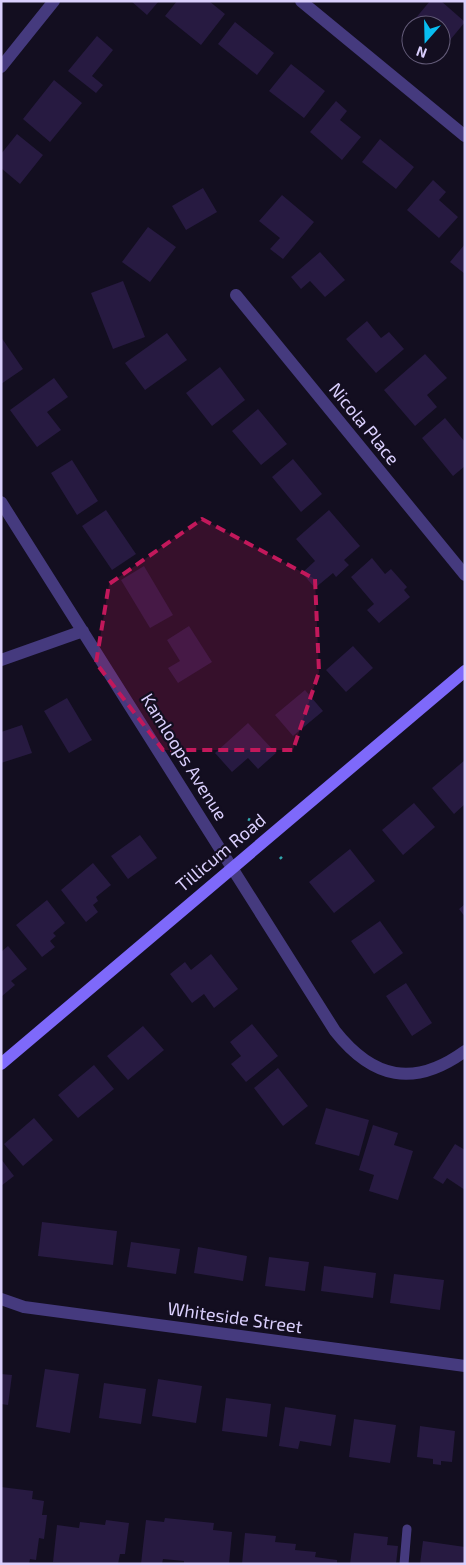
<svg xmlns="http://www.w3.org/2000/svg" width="466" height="1565" viewBox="0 0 466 1565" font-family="'Exo 2',sans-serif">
<rect width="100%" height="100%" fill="#130e20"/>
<!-- building -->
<path fill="#271a41" d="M131 1H159L147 15Z
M177 1H209L225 14 201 45 165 16Z
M430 1H441L465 22 441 51V25H410Z
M235 22 274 53 257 75 218 44Z
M97 36 113 50 92 76 103 85 96 93 68 71Z
M291 64 325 91 304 118 269 91Z
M54 80 82 103 50 142 23 119Z
M336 101 347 111 340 120 361 137 342 160 310 132Z
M17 134 43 155 20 184 1 168V154Z
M380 139 414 167 396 189 362 162Z
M433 180 446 192 439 200 458 217 439 238 407 210Z
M203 188 217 212 186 230 172 206Z
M282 195 314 222 283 259 270 249 280 238 259 221Z
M148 227 176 247 150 282 122 262Z
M465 244V274L450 262Z
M320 252 345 280 325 297 310 281 301 289 291 277Z
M123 281 145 337 113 349 91 293Z
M367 321 381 338 389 332 404 349 376 373 346 339Z
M167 333 187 360 145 390 125 363Z
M1 337 23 369 1 384Z
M425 354 447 378 427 395 437 407 415 426 384 390Z
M220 367 245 400 212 426 186 393Z
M54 378 68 397 47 412 61 430 37 447 10 410Z
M258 409 287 444 261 465 232 431Z
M445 418 465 442V466L453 476 422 438Z
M293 459 322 494 301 512 272 477Z
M72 460 98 501 77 515 51 473Z
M106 510 136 554 112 570 82 526Z
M329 510 360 546 344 560 349 565 336 577 333 573 315 588 302 573 315 561 296 539Z
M372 558 385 574 391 569 407 587 404 590 410 597 379 623 367 610 374 604 351 577Z
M144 566 173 615 150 628 121 580Z
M189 626 212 662 178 683 168 668 180 661 167 640Z
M353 646 373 668 346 692 326 670Z
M305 690 323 711 293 736 275 715Z
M67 698 92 740 69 753 44 711Z
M248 723 276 753 258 769 248 758 232 772 215 753Z
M22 725 32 753 1 763V732Z
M465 760V804L454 814 432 788Z
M414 803 435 827 403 855 382 830Z
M140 835 157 858 128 879 111 856Z
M350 849 375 881 334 913 309 882Z
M93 863 111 885 96 897 98 901 93 905 98 912 86 922 61 890Z
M47 900 65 923 53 933 56 936 50 941 55 947 42 957 16 925Z
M465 904V917L459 909Z
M380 921 403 953 374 974 351 941Z
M8 946 27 969 11 981 15 985 1 997V952Z
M211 954 238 989 214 1008 204 994 192 1003 170 974 185 962 191 970Z
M406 983 432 1023 412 1036 386 996Z
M252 1024 278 1056 246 1082 231 1064 241 1056 230 1042Z
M143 1026 164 1050 128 1080 107 1056Z
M94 1065 114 1089 78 1118 58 1095Z
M278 1068 308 1106 283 1126 254 1088Z
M326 1108 369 1120 359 1156 315 1144Z
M34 1118 53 1140 23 1166 4 1144Z
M373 1125 398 1133 394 1145 413 1151 398 1200 369 1191 374 1175 359 1170Z
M455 1144 465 1150V1190L447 1178 443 1184 433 1178Z
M1 1159 14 1176 1 1186Z
M42 1222 117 1231 113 1265 38 1256Z
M131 1242 180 1249 176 1274 127 1267Z
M198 1247 247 1256 243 1281 194 1273Z
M269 1257 309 1262 305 1291 265 1286Z
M324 1266 376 1273 373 1298 321 1291Z
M394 1274 444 1280 440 1310 390 1303Z
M45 1369 79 1374 70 1433 36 1427Z
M1 1374 12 1375 8 1405 1 1404Z
M158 1379 202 1386 196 1423 152 1416Z
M104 1383 146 1389 141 1424 99 1418Z
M226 1398 271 1404 267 1437 222 1431Z
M285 1407 336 1415 331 1446 300 1441 298 1449 279 1446Z
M354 1419 396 1425 390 1463 349 1457Z
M420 1426 455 1431 452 1462 441 1461V1465L433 1464V1459L417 1457Z
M1 1487 33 1491 32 1499 44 1501 42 1515H47L44 1539 39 1538 36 1560 30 1559 29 1564H1Z
M165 1518 214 1523 213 1530 232 1532 229 1564H184V1561L163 1559 162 1564H141L146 1520 164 1522Z
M106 1520 129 1523 125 1554H120L118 1564 53 1562 57 1525 79 1528 80 1522 105 1525Z
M245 1533 276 1536 275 1542 296 1544 295 1550 316 1552 315 1557 337 1560V1564H242Z
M354 1533 388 1537 387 1545 398 1546 396 1564H350Z
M423 1541 465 1547V1564H420Z"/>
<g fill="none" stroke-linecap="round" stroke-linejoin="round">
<!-- path -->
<path stroke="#32a7ae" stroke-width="3" stroke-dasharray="2.5 4" stroke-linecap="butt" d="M248 819 250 820
M280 857 283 860"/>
<!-- service -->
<path stroke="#453a7e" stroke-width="9" d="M404 1564 407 1529"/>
<!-- minor -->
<path stroke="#453a7e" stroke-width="12" d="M301 1 465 136
M1 67 54 1
M236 295 465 575
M1 502 335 1031C373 1079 414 1088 465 1051
M1 660 83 631
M1 1299 24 1307 465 1366"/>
<!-- secondary -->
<path stroke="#7e69fa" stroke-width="12" d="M1 1064 465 671"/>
</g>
<!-- marked area -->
<path fill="#c2185b" fill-opacity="0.2" stroke="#c2185b" stroke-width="4" stroke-dasharray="10 6" stroke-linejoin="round" d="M202 519 315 579 319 672 293 750H163L96 663 109 584Z"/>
<g text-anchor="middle" stroke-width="4.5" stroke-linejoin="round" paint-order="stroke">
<!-- street labels -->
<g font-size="18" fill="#dacffd" stroke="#130e20">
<text transform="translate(364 424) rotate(51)" y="6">Nicola Place</text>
<text transform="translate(184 757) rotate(58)" y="6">Kamloops Avenue</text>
<text transform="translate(221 853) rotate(-40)" y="6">Tillicum Road</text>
<text transform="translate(235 1318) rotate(8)" y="6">Whiteside Street</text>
</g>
</g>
<!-- border -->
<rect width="466" height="1565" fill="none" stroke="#dacffd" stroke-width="5"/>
<!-- north arrow -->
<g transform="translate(426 40) rotate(200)"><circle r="24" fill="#130e20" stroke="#635b78"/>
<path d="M0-4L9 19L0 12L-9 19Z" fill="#08bdf0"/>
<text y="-8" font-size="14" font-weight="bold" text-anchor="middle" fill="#dacffd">N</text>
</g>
</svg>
